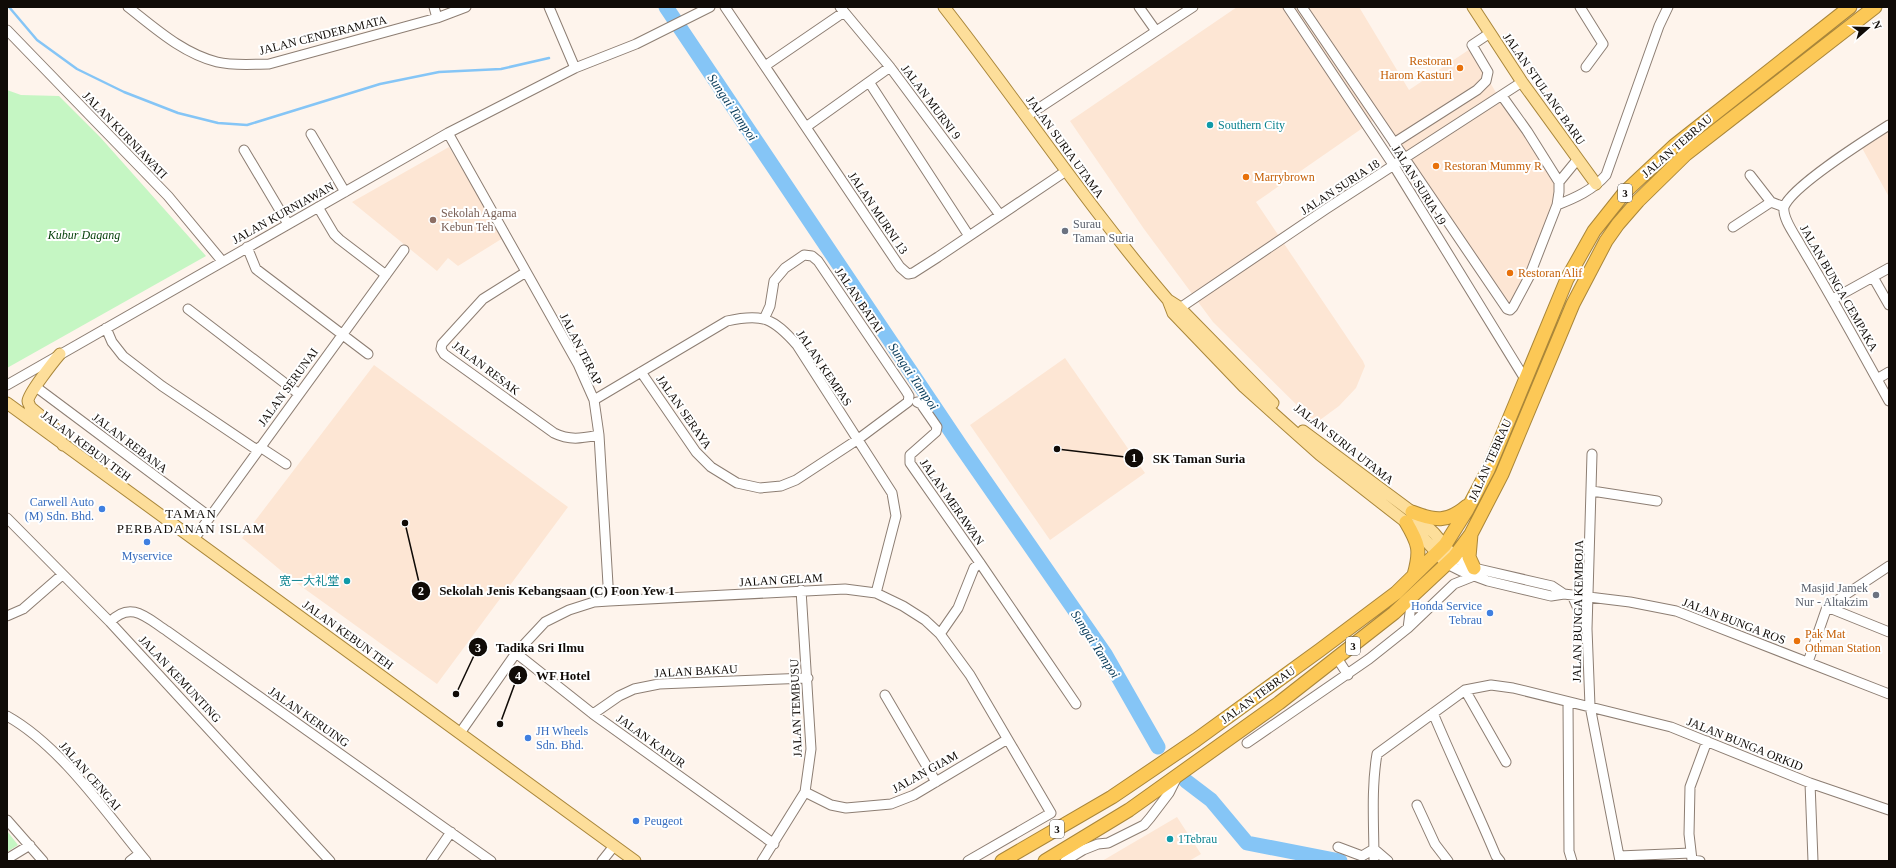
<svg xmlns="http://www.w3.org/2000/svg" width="1896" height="868" viewBox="0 0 1896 868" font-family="'Times New Roman','Noto Sans SC',serif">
<rect width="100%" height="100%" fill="#fef4ec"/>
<!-- built -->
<path fill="#fde6d4" d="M1237 7H1359L1409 90 1470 49 1501 101 1527 135 1556 183 1554 205 1525 278 1508 307 1380 116 1256 202 1363 361 1365 366 1356 388 1339 406 1320 420H1312L1213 322 1144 229 1070 121Z
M1889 131V197L1862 148Z
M449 147 503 238 458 266 448 258 437 271 352 202Z
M1065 358 1145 473 1050 540 970 425Z
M374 365 568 507 437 684 291 579 242 538Z
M1177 817 1201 854 1189 861H1102Z"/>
<!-- green -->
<path fill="#c5f6c3" d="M7 90 21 95 59 96 100 137 206 256 7 368Z
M7 831 18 845 7 852Z"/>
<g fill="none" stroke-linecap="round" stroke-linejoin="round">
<!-- stream -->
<path stroke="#85c5f6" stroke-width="2.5" d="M9 7 37 40 77 69 124 92 178 113 218 123 247 125 380 84 439 72 501 69 549 58"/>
<!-- river -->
<path stroke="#85c5f6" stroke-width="15" d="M666 7 960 445 1105 654 1158 747
M1186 781 1211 800 1247 843 1340 861"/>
<defs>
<path id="minor" d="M128 7C155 28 182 53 217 62 234 66 252 64 269 64L437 18 466 7
M434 7 437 18
M549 7 575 68
M725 7 900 267 908 274 913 273 938 257 1066 171
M840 7 890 67 1000 215
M1139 7 1156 31
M1288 7 1394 166 1525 379
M1302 7 1507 309 1510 310 1513 307 1529 277 1557 205 1559 192V182L1577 160
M1580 7 1603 44 1586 67
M7 30 168 196 222 261
M765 66 844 12
M869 82 969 236
M1502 96 1527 131 1559 182
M1027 116 1193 7
M806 127 890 67
M448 133 578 364 594 400 599 435 609 601
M311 134 345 192
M1394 143 1477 90 1486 81 1488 72 1472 45 1490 33
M244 150 288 224
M1750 175 1771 202
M1557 205C1575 198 1593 190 1606 175L1659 26 1668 7
M318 207 334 234 339 239 386 275
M1784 207C1782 219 1796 236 1801 246 1832 297 1860 349 1889 401
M1784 207C1792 186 1867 139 1889 125
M1733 227 1771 202 1784 207
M247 247 256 269 368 354
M526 272 483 299 442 344 441 349 444 354 554 433C570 441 583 438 599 435
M1873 277 1889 305
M1833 299 1889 268
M188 309 299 394
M1174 312 1326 209 1522 82
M106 328 112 342 123 356 162 386 257 450
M641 372 696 452 711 467 737 483 760 488 781 486 796 480 857 440 908 402 909 396 906 391 818 261 812 256 804 255 785 268 774 281 770 306 764 319
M1877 379 1889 372
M7 385 448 133 575 68 636 44 710 7
M36 387 210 517
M594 400 727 321C763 313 773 318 797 345L892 493 896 516 876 593
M917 402 921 404 937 427 936 432 910 455V463L980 563 1076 704
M260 447 286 464
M1592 454 1587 629 1590 706 1620 861
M1592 491 1657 501
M7 518 110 622 330 861
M194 539 404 250
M1454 557 1474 568 1552 586 1564 594 1630 602 1676 611 1889 694
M1447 564 1461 571 1488 581 1551 596 1564 594
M1572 595 1586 627
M1827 607 1889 632
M7 616 23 609 62 575
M110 622C131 600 147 618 167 631L491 861
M1408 628 1412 598
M940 634 958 608 974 568 980 563
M516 653 593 714 774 844
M1337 658 1348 675
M1808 662 1827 607 1889 566
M1465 690 1506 762
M885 695 936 782
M1568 702 1569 851 1572 861
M1433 713C1453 761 1476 808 1496 856L1500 861
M593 714 619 696 634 689 659 684 808 678
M7 716C61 746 106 813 146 861
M460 733 516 653 545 622 569 610 594 602 609 601 845 589 876 593 903 606 925 620 940 634 970 675 1051 813 968 861
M1247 743 1369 659 1408 628 1454 584 1474 576
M1810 783 1813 861
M805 792 831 805 846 808 891 804 914 795 1006 740
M1417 805 1435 844 1448 861
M7 820 43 861
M1338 847 1362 856 1374 849 1388 861
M1619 856 1691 853
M7 859 30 845
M130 861 139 854
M431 861 451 832
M602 861 614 846
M762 861 805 792 811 749 801 590
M1065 861 1083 850 1098 844 1108 843 1144 825 1150 818 1169 793 1177 777
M1374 861C1374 826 1371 789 1377 754L1465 690 1491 685 1513 688 1671 727 1810 783 1889 810
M1700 861 1692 860 1689 834 1690 787 1707 741"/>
<path id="major" d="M944 7C1020 104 1088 207 1168 300L1173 313 1244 387 1320 455 1416 530 1447 564
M1473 7 1522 82 1596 184
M1168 300 1179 307 1273 403
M60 354C54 361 28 394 28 401 28 403 30 405 30 407L53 426 63 445
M7 403 635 861
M1303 431 1412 512 1434 533 1454 557"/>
<path id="highway" d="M1412 512C1435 521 1447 523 1467 506
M1406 522C1419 544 1421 550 1414 575
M1471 534 1469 557 1474 568
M1002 861 1112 797 1196 740 1320 650 1396 593 1445 545 1467 510 1488 470 1567 279 1594 231 1625 192 1674 146 1850 7
M1045 861 1129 810 1279 703 1394 613 1454 557 1471 534 1502 474 1573 304 1606 241 1618 224 1638 201 1686 154 1875 7"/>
</defs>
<!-- minor casing -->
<use href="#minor" stroke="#8d7e73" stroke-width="11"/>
<!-- major casing -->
<use href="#major" stroke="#a9863a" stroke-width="13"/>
<!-- highway casing -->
<use href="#highway" stroke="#a9863a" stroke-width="15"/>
<!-- minor -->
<use href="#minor" stroke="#fff" stroke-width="9"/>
<!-- major -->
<use href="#major" stroke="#fdde9a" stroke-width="11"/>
<!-- highway -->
<use href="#highway" stroke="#fcc856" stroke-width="13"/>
</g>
<!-- markers -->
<g fill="#e8710a" stroke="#fff" stroke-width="1.5">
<circle cx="1460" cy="68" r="4"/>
<circle cx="1436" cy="166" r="4"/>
<circle cx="1246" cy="177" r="4"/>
<circle cx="1510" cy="273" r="4"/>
<circle cx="1797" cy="641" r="4"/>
</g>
<g fill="#0f9aa8" stroke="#fff" stroke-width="1.5">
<circle cx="1210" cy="125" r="4"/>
<circle cx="347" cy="581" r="4"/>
<circle cx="1170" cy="839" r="4"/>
</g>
<circle fill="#8d6e63" stroke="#fff" stroke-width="1.5" cx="433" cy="220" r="4"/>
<g fill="#6b7280" stroke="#fff" stroke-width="1.5">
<circle cx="1065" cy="231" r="4"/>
<circle cx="1876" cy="595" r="4"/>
</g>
<g fill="#3f7fe0" stroke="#fff" stroke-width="1.5">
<circle cx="102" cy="509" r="4"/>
<circle cx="147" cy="542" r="4"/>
<circle cx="1490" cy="613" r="4"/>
<circle cx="528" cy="738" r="4"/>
<circle cx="636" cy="821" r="4"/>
</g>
<g text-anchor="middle" stroke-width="4" stroke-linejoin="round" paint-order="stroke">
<!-- shield labels -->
<g fill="#fff" stroke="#585451" stroke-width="1">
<rect x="1618" y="184" width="14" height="18" rx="3"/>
<rect x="1346" y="637" width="14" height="18" rx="3"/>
<rect x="1050" y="820" width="14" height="18" rx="3"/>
</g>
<g font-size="11" font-weight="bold" fill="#100b07">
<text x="1625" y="197">3</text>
<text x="1353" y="650">3</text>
<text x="1057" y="833">3</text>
</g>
<!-- street labels -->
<g font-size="12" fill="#100b07" stroke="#fff">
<text transform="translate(323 35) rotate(-14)" y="4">JALAN CENDERAMATA</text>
<text transform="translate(1544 89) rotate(55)" y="4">JALAN STULANG BARU</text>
<text transform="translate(931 102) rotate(53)" y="4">JALAN MURNI 9</text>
<text transform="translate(125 135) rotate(46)" y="4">JALAN KURNIAWATI</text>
<text transform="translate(1677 146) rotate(-41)" y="4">JALAN TEBRAU</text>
<text transform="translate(1065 147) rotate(54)" y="4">JALAN SURIA UTAMA</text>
<text transform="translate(1419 185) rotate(58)" y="4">JALAN SURIA 19</text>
<text transform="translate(1340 187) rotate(-33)" y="4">JALAN SURIA 18</text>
<text transform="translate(283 213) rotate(-29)" y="4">JALAN KURNIAWAN</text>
<text transform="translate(878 213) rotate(56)" y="4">JALAN MURNI 13</text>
<text transform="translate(1839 288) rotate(60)" y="4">JALAN BUNGA CEMPAKA</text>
<text transform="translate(859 300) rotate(56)" y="4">JALAN BATAI</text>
<text transform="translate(581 349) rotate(63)" y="4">JALAN TERAP</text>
<text transform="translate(486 368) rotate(37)" y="4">JALAN RESAK</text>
<text transform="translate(824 368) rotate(56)" y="4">JALAN KEMPAS</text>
<text transform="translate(288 387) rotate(-54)" y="4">JALAN SERUNAI</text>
<text transform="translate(684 412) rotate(55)" y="4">JALAN SERAYA</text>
<text transform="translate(130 443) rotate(37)" y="4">JALAN REBANA</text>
<text transform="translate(1344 444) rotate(38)" y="4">JALAN SURIA UTAMA</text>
<text transform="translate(86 446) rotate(37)" y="4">JALAN KEBUN TEH</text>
<text transform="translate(1490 460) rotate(-66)" y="4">JALAN TEBRAU</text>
<text transform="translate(952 502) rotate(55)" y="4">JALAN MERAWAN</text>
<text transform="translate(781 580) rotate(-3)" y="4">JALAN GELAM</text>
<text transform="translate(1578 611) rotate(-89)" y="4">JALAN BUNGA KEMBOJA</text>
<text transform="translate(1734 621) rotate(21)" y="4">JALAN BUNGA ROS</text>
<text transform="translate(348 635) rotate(36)" y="4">JALAN KEBUN TEH</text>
<text transform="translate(696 671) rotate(-3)" y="4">JALAN BAKAU</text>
<text transform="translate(180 679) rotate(47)" y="4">JALAN KEMUNTING</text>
<text transform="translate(1258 695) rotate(-36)" y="4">JALAN TEBRAU</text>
<text transform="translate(796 708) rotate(-92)" y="4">JALAN TEMBUSU</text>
<text transform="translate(309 717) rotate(35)" y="4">JALAN KERUING</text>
<text transform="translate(651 741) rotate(36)" y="4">JALAN KAPUR</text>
<text transform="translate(1745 744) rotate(22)" y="4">JALAN BUNGA ORKID</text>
<text transform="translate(925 772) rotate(-29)" y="4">JALAN GIAM</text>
<text transform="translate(90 776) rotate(49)" y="4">JALAN CENGAI</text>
</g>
<!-- food labels -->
<g font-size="12" fill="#c56008" stroke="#fff" text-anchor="start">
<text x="1452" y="65" text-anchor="end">Restoran<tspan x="1452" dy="14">Harom Kasturi</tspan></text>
<text x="1444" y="170">Restoran Mummy R</text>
<text x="1254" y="181">Marrybrown</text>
<text x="1518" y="277">Restoran Alif</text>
<text x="1805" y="638">Pak Mat<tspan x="1805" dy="14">Othman Station</tspan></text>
</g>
<!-- culture labels -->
<g font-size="12" fill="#0d838f" stroke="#fff" text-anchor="start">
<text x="1218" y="129">Southern City</text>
<text x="339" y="585" text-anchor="end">宽一大礼堂</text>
<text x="1178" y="843">1Tebrau</text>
</g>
<!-- education labels -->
<g font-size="12" fill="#785e54" stroke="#fff" text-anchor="start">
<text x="441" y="217">Sekolah Agama<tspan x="441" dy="14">Kebun Teh</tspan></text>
</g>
<!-- worship labels -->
<g font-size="12" fill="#5b616d" stroke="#fff" text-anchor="start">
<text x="1073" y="228">Surau<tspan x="1073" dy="14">Taman Suria</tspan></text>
<text x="1868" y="592" text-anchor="end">Masjid Jamek<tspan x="1868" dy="14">Nur - Altakzim</tspan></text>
</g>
<!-- park labels -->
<g font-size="12" font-style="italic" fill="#033e07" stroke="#fff">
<text x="84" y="239">Kubur Dagang</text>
</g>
<!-- shop labels -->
<g font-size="12" fill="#366cbe" stroke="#fff" text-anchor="end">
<text x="94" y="506">Carwell Auto<tspan x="94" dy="14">(M) Sdn. Bhd.</tspan></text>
<text x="147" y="560" text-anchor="middle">Myservice</text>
<text x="1482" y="610">Honda Service<tspan x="1482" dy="14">Tebrau</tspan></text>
<text x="536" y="735" text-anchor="start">JH Wheels<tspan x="536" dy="14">Sdn. Bhd.</tspan></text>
<text x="644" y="825" text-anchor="start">Peugeot</text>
</g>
<!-- water labels -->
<g font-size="13" font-style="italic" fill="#053959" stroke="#fff">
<text transform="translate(733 107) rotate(56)" y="5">Sungai Tampoi</text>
<text transform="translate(914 376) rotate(56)" y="5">Sungai Tampoi</text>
<text transform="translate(1096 644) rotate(57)" y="5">Sungai Tampoi</text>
</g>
<!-- neighbourhood labels -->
<g font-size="13" letter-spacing="1" fill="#100b07" stroke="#fff">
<text x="191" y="518">TAMAN<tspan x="191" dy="15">PERBADANAN ISLAM</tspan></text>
</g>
</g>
<!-- callouts -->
<path fill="none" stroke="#100b07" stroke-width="1.5" d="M1057 449L1134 458M405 523L421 591M456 694L478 647M500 724L518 675"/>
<g fill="#100b07" stroke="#fff" stroke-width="1.5">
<circle cx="1057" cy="449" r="4"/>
<circle cx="405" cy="523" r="4"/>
<circle cx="456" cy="694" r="4"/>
<circle cx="500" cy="724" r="4"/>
<circle cx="1134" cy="458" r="10"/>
<circle cx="421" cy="591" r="10"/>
<circle cx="478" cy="647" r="10"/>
<circle cx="518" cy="675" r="10"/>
</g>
<g font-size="12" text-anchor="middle" font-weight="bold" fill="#fff">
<text x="1134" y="462">1</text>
<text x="421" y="595">2</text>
<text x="478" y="652">3</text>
<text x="518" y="680">4</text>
</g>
<g font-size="13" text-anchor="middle" font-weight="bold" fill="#100b07" stroke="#fff" stroke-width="4" stroke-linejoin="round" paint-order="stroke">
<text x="1199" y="463">SK Taman Suria</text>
<text x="557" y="595">Sekolah Jenis Kebangsaan (C) Foon Yew 1</text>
<text x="540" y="652">Tadika Sri Ilmu</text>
<text x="563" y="680">WF Hotel</text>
</g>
<!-- border -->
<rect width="1896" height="868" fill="none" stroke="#100b07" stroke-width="16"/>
<!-- north arrow -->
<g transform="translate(1868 28) rotate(70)" stroke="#ffffff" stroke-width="3" paint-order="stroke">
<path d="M0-3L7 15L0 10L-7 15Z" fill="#100b07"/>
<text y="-6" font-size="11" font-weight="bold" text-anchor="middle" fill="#100b07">N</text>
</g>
</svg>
